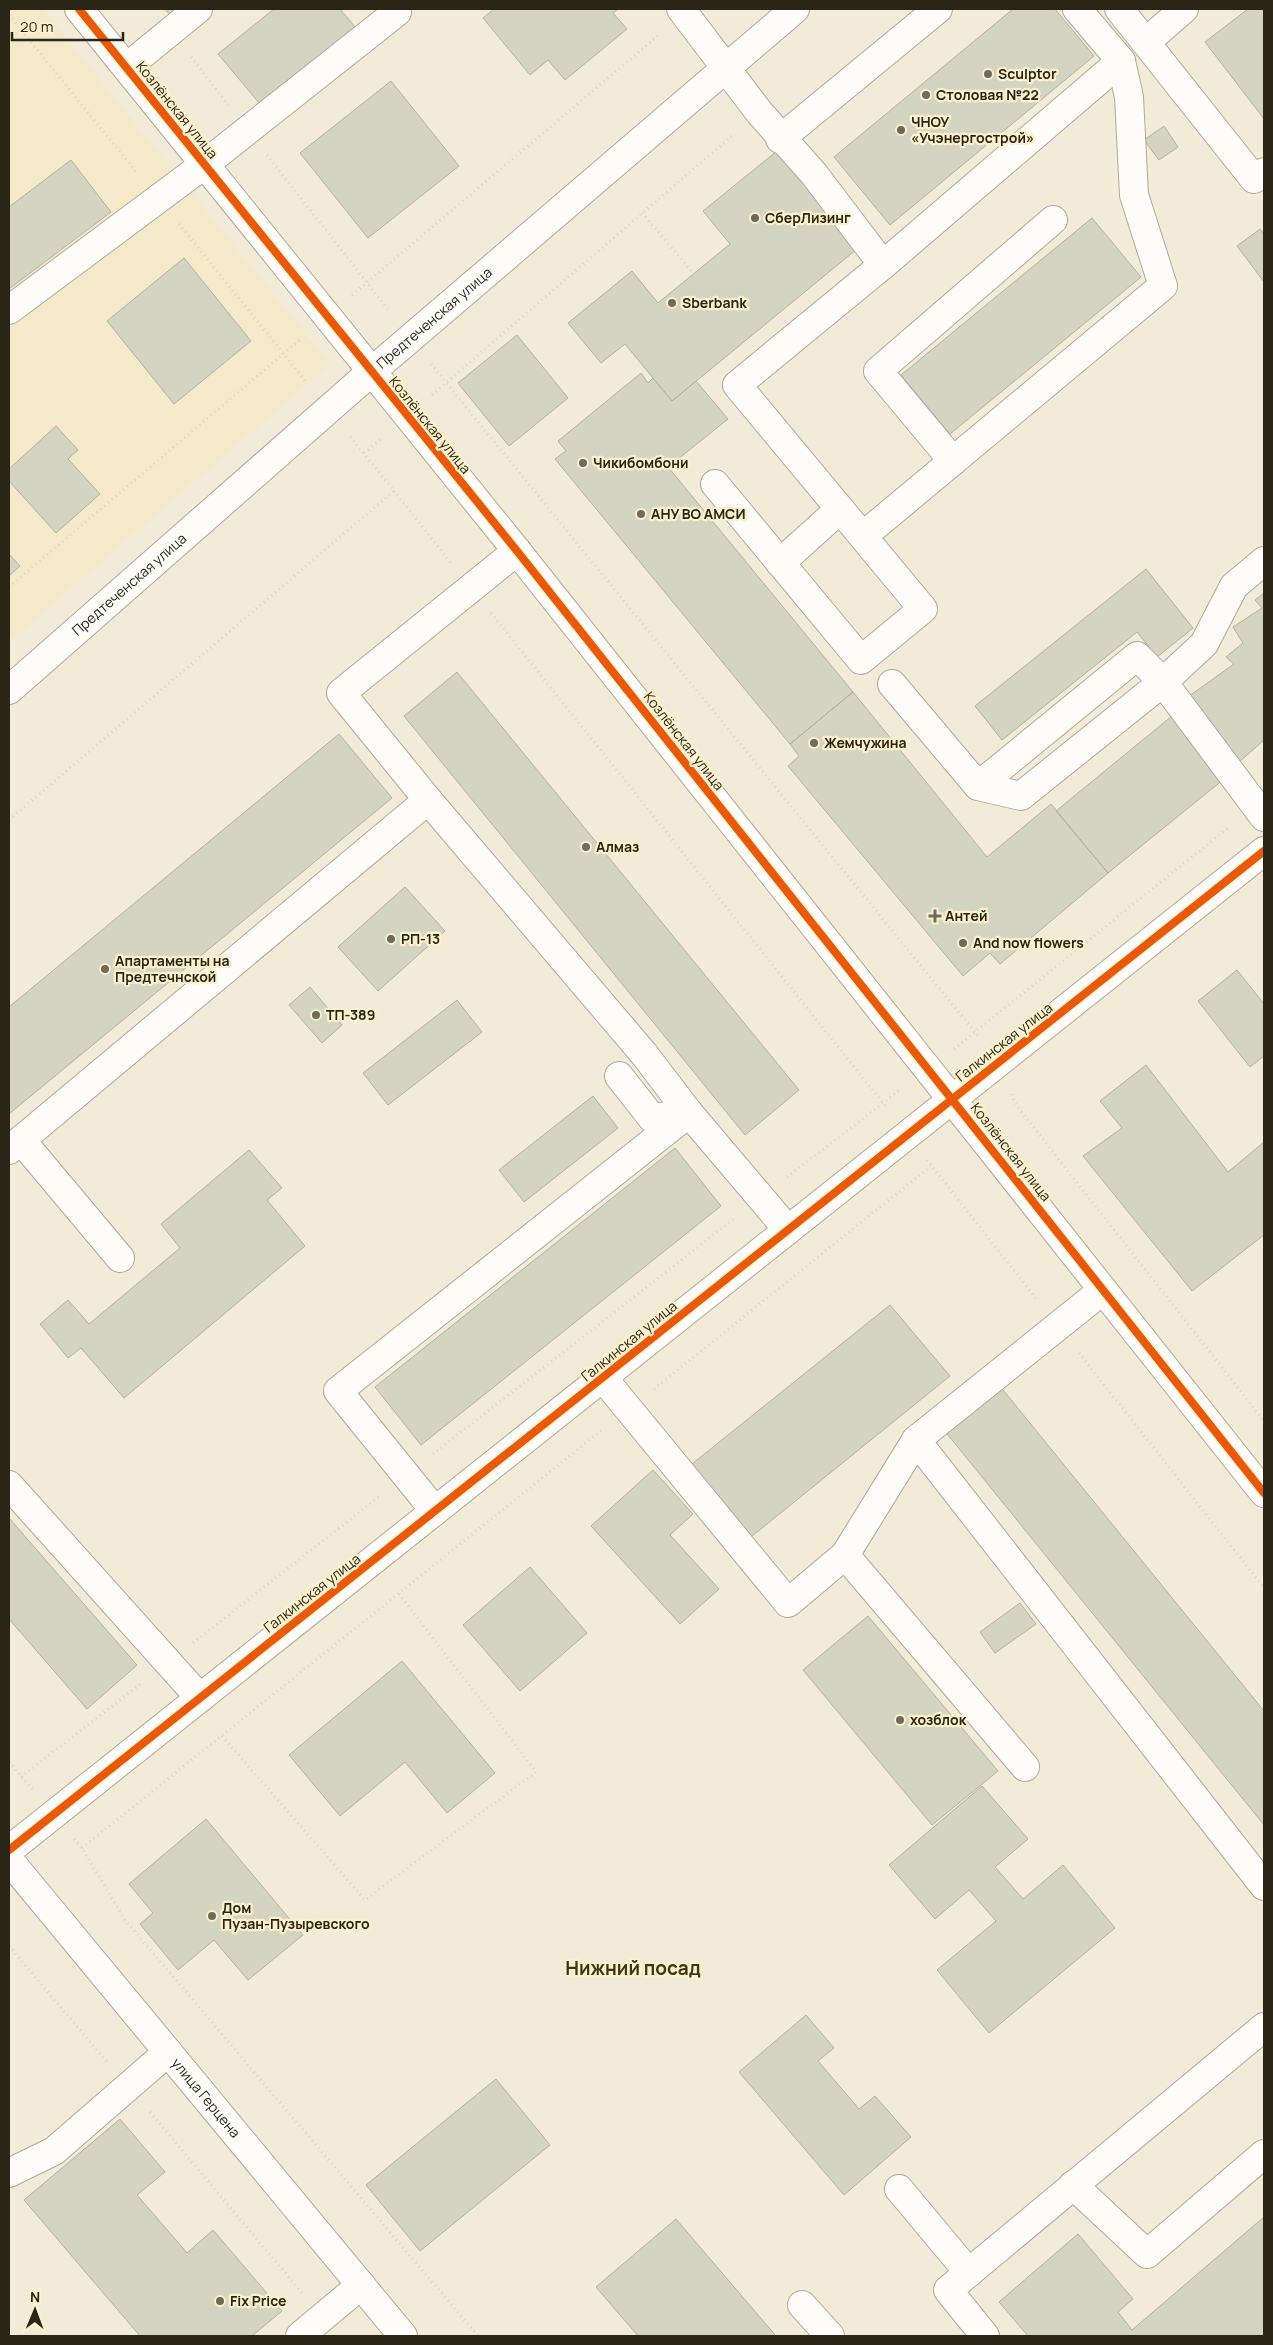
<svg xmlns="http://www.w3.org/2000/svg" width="1273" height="2345" viewBox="0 0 1273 2345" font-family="Manrope,sans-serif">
<rect width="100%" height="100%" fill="#f1ebd7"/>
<!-- built -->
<path fill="#f4eac9" d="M9 9H42L330 364 9 641Z"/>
<!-- building -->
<path fill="#d4d4c2" stroke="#b2b1a2" d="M165 9H179L171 16Z
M274 9H340L355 27 260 104 218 54Z
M494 9H618L613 13 627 29 565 80 548 60 530 75 483 18Z
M1013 9H1055L1094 56 890 225 834 157Z
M1248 9H1264V119L1205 42Z
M391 81 459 166 368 238 300 153Z
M1164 126 1178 147 1159 160 1144 140Z
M777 151 857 249 672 401 625 344 601 363 568 323 632 271 658 303 730 244 703 211Z
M71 160 111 212 9 289V207Z
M1092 218 1141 277 950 434 901 375Z
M1260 229 1264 234V282L1237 246Z
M184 258 251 341 174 404 107 321Z
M517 335 568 398 509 446 458 383Z
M641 373 648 383 653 378 672 401 696 381 728 419 668 467 853 692 790 744 555 459 566 451 558 441Z
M56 426 78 450 68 459 100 494 56 533 9 481V469Z
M9 554 20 566 9 576Z
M1146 569 1193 628 1157 657 1137 632 1002 740 975 706Z
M1264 593V740L1238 763 1185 699 1234 664 1226 657 1243 643 1233 627 1262 608 1255 600Z
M457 672 799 1090 745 1135 404 716Z
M853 692 987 857 1051 804 1108 873 1000 964 990 953 963 976 788 766 799 756 790 744Z
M1172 716 1224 779 1108 873 1056 811Z
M339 734 392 798 9 1114V1007Z
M405 887 445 931 378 991 338 947Z
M1237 970 1264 1004V1056L1250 1067 1198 1001Z
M310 987 342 1025 322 1043 289 1005Z
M457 1000 482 1032 388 1105 363 1073Z
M1146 1065 1228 1172 1264 1142V1235L1192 1291 1083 1156 1122 1128 1100 1101Z
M593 1096 618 1128 524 1202 499 1170Z
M675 1148 721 1206 421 1445 375 1387Z
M249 1150 282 1188 267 1200 305 1246 124 1398 81 1348 68 1358 40 1324 68 1300 89 1324 180 1248 161 1224Z
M890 1305 950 1376 746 1541 687 1468Z
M999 1385 1264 1711V1825L944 1430Z
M653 1470 693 1514 670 1535 719 1589 680 1624 591 1526Z
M9 1518 137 1665 87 1709 9 1619Z
M530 1567 587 1633 520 1691 463 1625Z
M1020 1603 1036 1624 995 1653 980 1632Z
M868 1616 998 1771 932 1825 803 1670Z
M402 1661 495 1773 447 1813 405 1762 340 1816 289 1755Z
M982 1786 1028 1839 995 1867 1023 1899 1063 1865 1115 1928 989 2033 937 1970 996 1921 969 1890 935 1919 889 1865Z
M206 1819 303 1935 248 1980 214 1940 178 1970 140 1924 153 1913 129 1884Z
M806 2015 834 2048 818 2061 859 2109 875 2096 911 2137 844 2195 739 2072Z
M496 2079 550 2145 420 2251 366 2185Z
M120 2119 165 2172 137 2195 187 2253 213 2230 282 2311 252 2336H140L24 2200Z
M1264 2217V2336H1028L999 2302 1078 2234 1133 2299 1118 2312 1132 2330Z
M676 2219 776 2336H638L596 2287Z"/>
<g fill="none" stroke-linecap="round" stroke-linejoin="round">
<defs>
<g id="minor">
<path d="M79 9 517 551 1264 1493"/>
<path d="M681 9 759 112 814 174 883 265 737 385 923 609 861 660 715 484"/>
<path d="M1119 9 1254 179 1264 172"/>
<path d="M1146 42 1184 9"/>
<path d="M127 67 198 9"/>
<path d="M780 139 938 9"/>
<path d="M883 265 1121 61"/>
<path d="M9 310 205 164 397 12 395 9"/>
<path d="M953 461 878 371 1053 220"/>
<path d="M863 536 1163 286 1134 195 1129 97 1121 61 1077 9"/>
<path d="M780 563 840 509"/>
<path d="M892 684 978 786 1021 796 1163 682 1204 644 1234 586 1264 561"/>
<path id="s1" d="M9 690 371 372 795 9"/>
<path d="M978 786 1137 656 1163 682 1264 817"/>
<path d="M428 800 644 1054 689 1113 788 1230"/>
<path d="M619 1076 652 1118 688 1113"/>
<path d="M21 1140 120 1258"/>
<path d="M9 1150 428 800 341 693 517 551"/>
<path d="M603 1378 788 1603 845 1555 916 1440 1103 1290"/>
<path d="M916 1440 1264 1886"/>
<path d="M9 1485 200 1698"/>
<path d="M435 1511 338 1391 689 1113"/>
<path d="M845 1555 1025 1767"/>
<path d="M9 1850 1264 851"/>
<path d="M9 2173 54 2151 168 2052"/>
<path d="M1073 2185 1147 2254 1264 2154"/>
<path d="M899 2189 969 2273"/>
<path d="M802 2305 830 2336"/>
<path d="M300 2336 361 2285"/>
<path d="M985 2336 948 2290 1264 2027"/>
</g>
<g id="major">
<path id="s2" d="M9 1860 403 2336"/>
</g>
</defs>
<!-- minor casing -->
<use href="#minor" stroke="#aeaa9a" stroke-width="30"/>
<!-- major casing -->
<use href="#major" stroke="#aeaa9a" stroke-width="30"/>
<!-- path -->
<path stroke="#d6d4ce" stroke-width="3" stroke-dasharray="1 4" stroke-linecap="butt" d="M9 15 137 173
M191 57 228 105
M267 155 390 312
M642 213 694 274
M179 224 307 383
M352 295 660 34
M431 364 978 1036
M432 395 734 134
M364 453 382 438
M394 491 451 563
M9 587 302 338
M491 613 887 1108
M9 820 394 491 348 434
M954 1049 1229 827
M1012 1094 1016 1105 1264 1421
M927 1160 1038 1301
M787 1177 901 1089
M1079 1353 1264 1588
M654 1389 931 1166
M433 1454 735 1218
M193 1643 381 1495
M222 1736 365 1900 536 1772 399 1594
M9 1762 33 1790
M21 1777 143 1682
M74 1839 82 1848 125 1920 478 2336
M82 1848 602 1430
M9 1946 107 2062
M150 2112 302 2293"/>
<!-- minor -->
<use href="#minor" stroke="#fdfcf9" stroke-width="28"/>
<!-- major -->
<use href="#major" stroke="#fdfcf9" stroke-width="28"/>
<defs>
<path id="cycleway" d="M79 9 517 551 1264 1493
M9 1850 1264 851"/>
</defs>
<!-- cycleway casing -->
<use href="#cycleway" stroke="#fcf1cc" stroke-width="11"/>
<!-- cycleway -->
<use href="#cycleway" stroke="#e8590c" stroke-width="8"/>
</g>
<!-- markers -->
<g fill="#6f6a5a" stroke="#fcf1cc" stroke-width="2">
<circle cx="988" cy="74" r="5"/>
<circle cx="926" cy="95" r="5"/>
<circle cx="901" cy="130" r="5"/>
<circle cx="755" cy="218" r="5"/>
<circle cx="672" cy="303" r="5"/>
<circle cx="583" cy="463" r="5"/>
<circle cx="641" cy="514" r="5"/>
<circle cx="814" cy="743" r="5"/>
<circle cx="586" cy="847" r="5"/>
<path d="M932.5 908.5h5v5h5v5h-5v5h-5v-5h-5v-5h5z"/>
<circle cx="391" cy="939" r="5"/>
<circle cx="963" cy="943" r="5"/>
<circle cx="105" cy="969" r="5"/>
<circle cx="316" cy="1015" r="5"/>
<circle cx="900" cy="1720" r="5"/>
<circle cx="212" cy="1916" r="5"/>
<circle cx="220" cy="2301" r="5"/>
</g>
<g text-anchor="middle" stroke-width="4.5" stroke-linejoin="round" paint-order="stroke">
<!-- poi labels -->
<g font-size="14" font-weight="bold" fill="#292517" stroke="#fcf1cc" text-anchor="start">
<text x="998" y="79">Sculptor</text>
<text x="936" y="100">Столовая №22</text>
<text x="911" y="127">ЧНОУ<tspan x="911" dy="16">«Учэнергострой»</tspan></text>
<text x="765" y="223">СберЛизинг</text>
<text x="682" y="308">Sberbank</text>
<text x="593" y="468">Чикибомбони</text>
<text x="651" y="519">АНУ ВО АМСИ</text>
<text x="824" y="748">Жемчужина</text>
<text x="596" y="852">Алмаз</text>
<text x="945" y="921">Антей</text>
<text x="401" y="944">РП-13</text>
<text x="973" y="948">And now flowers</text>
<text x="115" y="966">Апартаменты на<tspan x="115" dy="16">Предтечнской</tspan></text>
<text x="326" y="1020">ТП-389</text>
<text x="910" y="1725">хозблок</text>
<text x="222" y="1913">Дом<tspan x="222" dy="16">Пузан-Пузыревского</tspan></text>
<text x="230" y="2306">Fix Price</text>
</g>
<!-- street labels -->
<g font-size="14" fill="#292517" stroke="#fcf1cc">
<text transform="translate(177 110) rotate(51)" y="5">Козлёнская улица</text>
<text dy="5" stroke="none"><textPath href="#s1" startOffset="565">Предтеченская улица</textPath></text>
<text transform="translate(430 425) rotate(51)" y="5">Козлёнская улица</text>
<text dy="5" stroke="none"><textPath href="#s1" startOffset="160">Предтеченская улица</textPath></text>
<text transform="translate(684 741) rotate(52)" y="5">Козлёнская улица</text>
<text transform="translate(1004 1042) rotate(-38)" y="5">Галкинская улица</text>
<text transform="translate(1011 1152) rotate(52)" y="5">Козлёнская улица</text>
<text transform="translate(629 1341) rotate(-39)" y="5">Галкинская улица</text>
<text transform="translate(312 1593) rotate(-38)" y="5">Галкинская улица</text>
<text dy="5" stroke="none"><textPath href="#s2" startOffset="309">улица Герцена</textPath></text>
</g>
<!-- district labels -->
<g font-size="19" font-weight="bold" fill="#3e3515" stroke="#fcf1cc">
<text x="633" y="1975">Нижний посад</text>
</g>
</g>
<!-- border -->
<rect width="1273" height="2345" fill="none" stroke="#292517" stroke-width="20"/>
<!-- north arrow -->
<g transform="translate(35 2310) rotate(1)" stroke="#fcf1cc" stroke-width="4" paint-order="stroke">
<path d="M0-4L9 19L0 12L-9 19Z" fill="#292517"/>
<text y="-8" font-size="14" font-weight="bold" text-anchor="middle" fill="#292517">N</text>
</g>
<!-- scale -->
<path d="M12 32v8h111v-8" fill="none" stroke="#292517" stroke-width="2.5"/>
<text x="20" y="32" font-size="15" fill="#292517" stroke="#fcf1cc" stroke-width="4" paint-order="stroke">20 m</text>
</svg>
